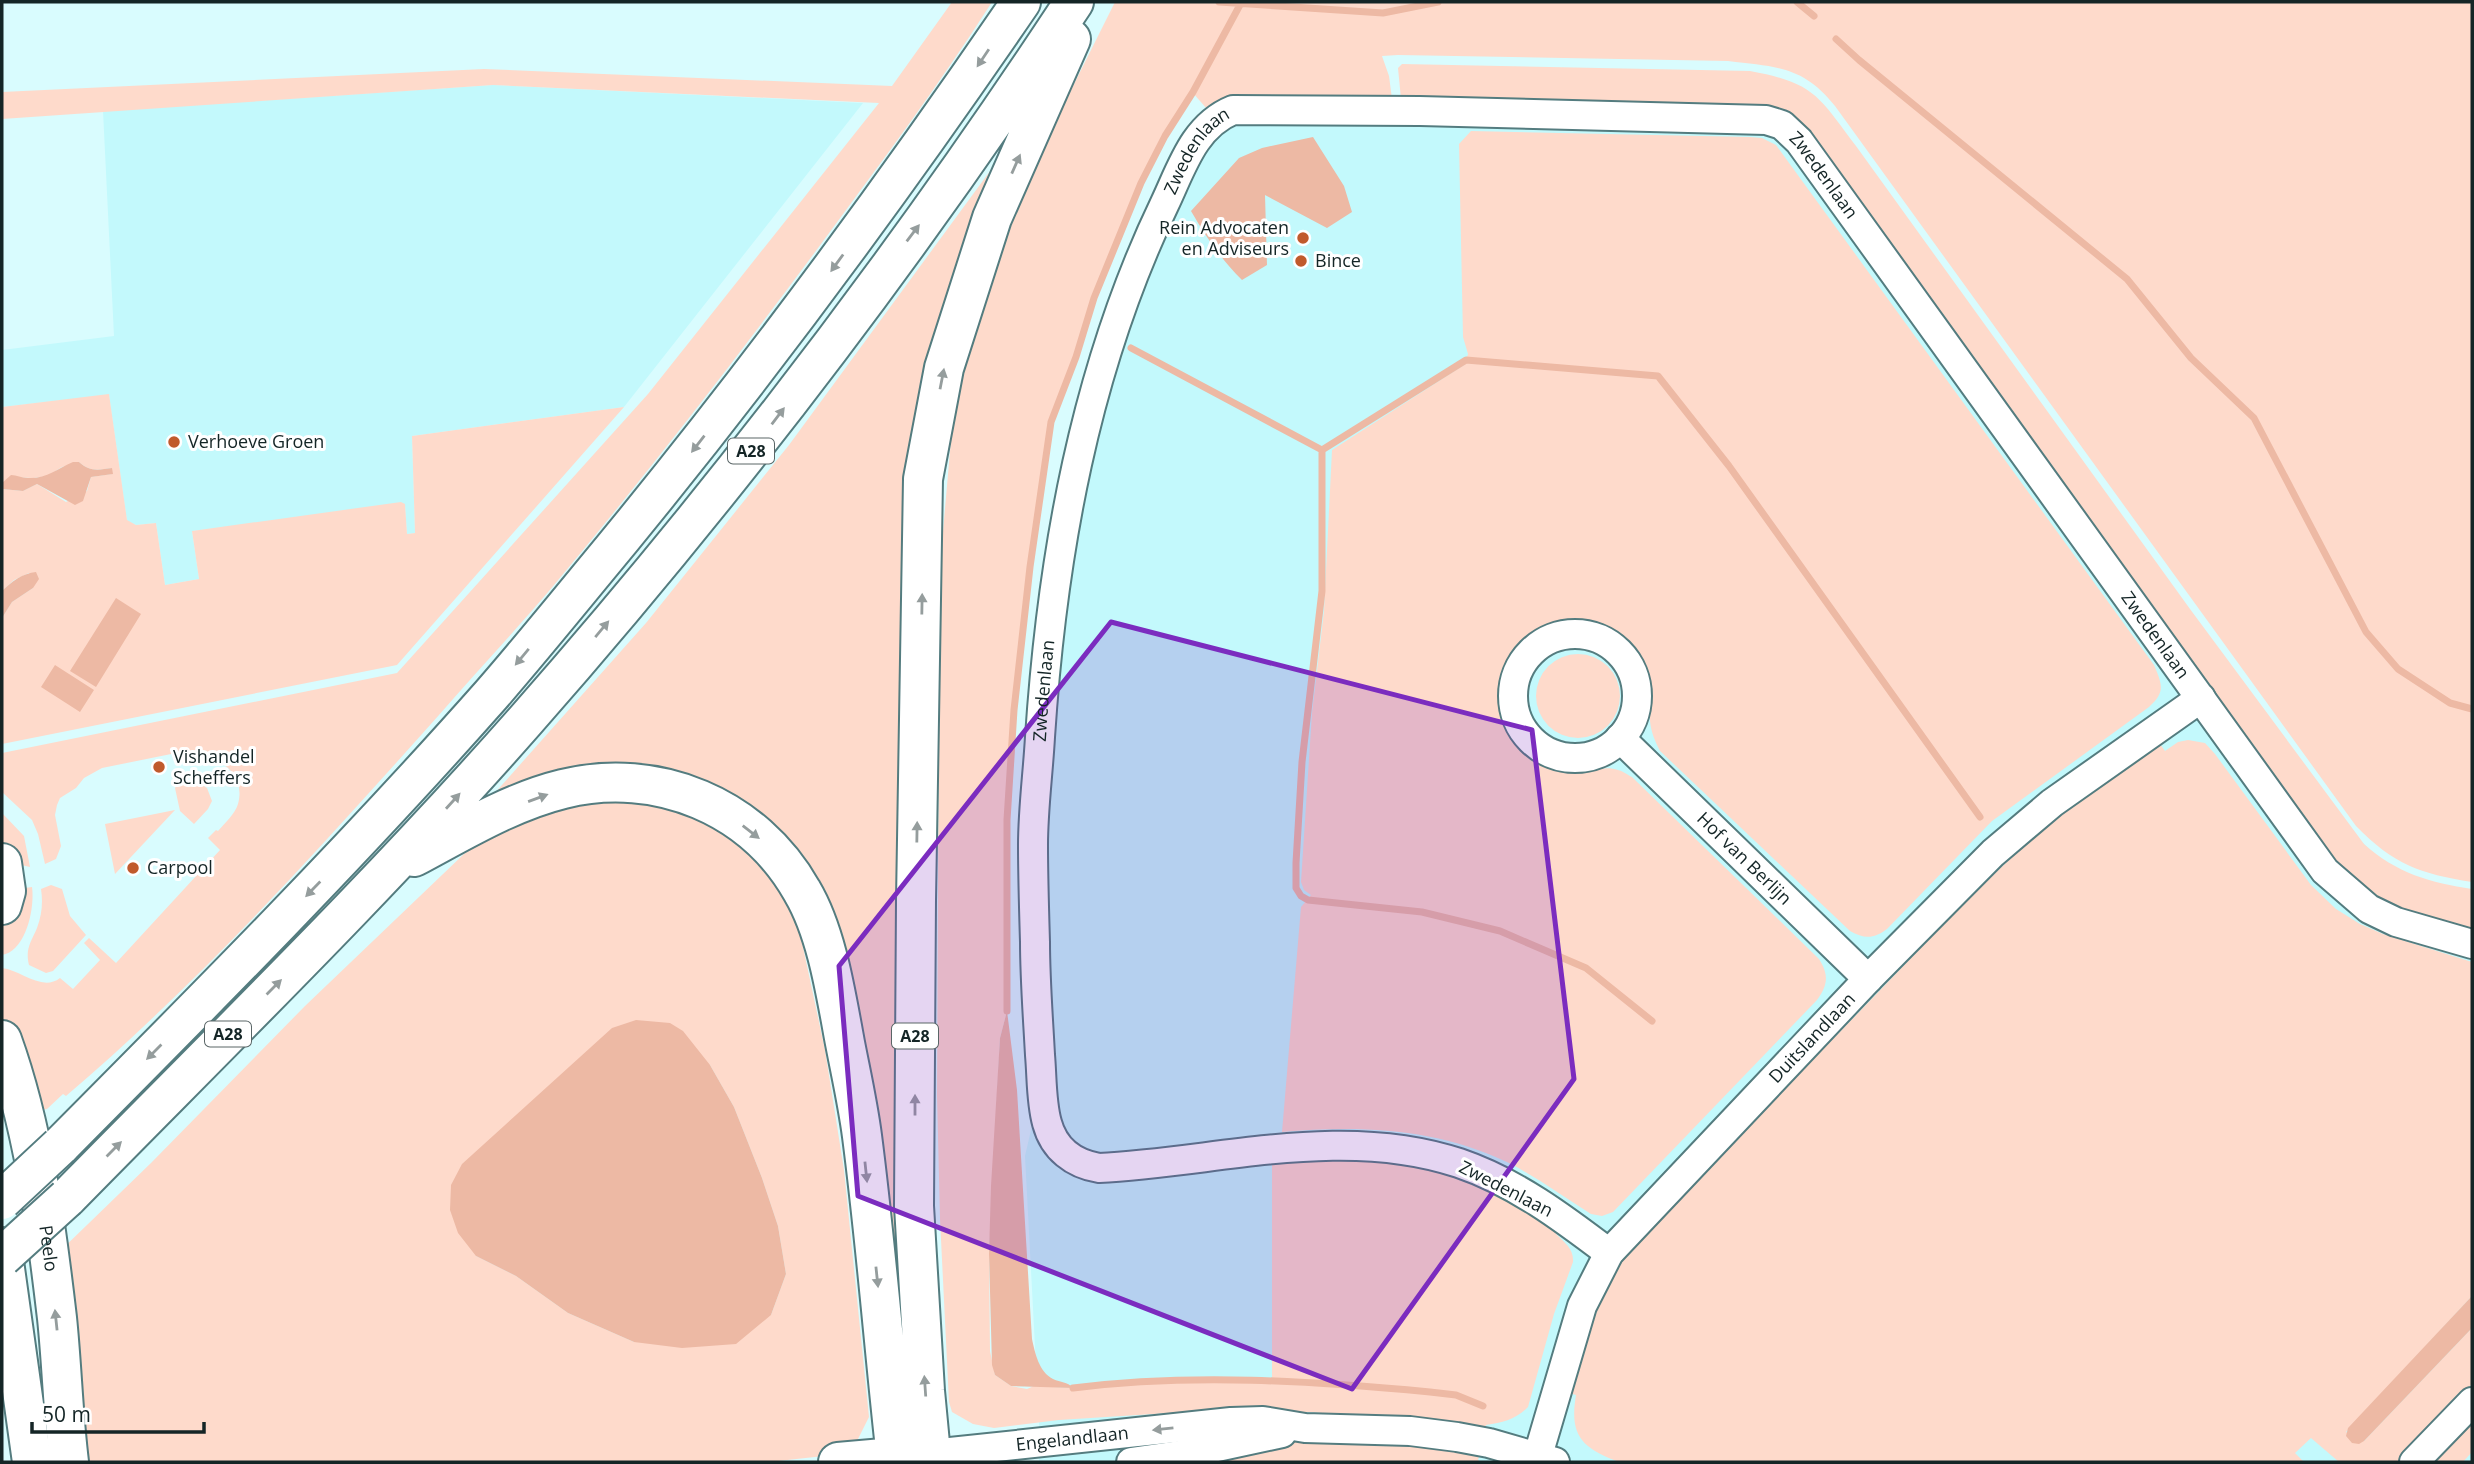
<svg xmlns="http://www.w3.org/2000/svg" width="2474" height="1464" viewBox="0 0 2474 1464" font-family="'Open Sans',sans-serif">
<rect width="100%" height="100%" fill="#d9fcfe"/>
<!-- built -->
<path fill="#c3f9fc" d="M493 85 863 103 624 407 412 436 415 533 407 534 405 505 192 531 199 579 165 585 156 523 136 525 127 521 109 395 2 407V350L114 336 103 111Z
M1766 120 2189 682 2472 944V1462H1039V1423L1025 1156 1042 1082 1033 843 1092 399 1211 122Z"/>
<!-- green -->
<path fill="#fedacb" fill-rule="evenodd" d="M952 2H992C939 85 880 164 821 244 735 360 647 474 554 585 517 629 477 671 439 715 321 847 201 981 66 1096L63 1094 47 1109 37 1111 25 1085 2 1018V968C21 970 42 992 60 978L73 989 100 960 84 943 89 938 116 963 220 850 208 838 216 830 218 831C225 823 235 814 238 804 247 771 214 753 187 754L186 751 102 768 84 778 76 788 60 798 57 805 55 815 61 846 56 859 45 864 38 834 32 820 2 792V753L397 673 648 394 879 103 493 85 2 119V92L484 69 892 86Z
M1115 2H2472V882C2420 874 2393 864 2356 826L1835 106C1803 66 1777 67 1728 61L1398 55 1382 56 1389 76 1392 99 1240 96 1224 100 1207 109 1193 93 1165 136 1128 212 1094 298 1076 357 1051 422 1030 567 1014 710 1007 820V1011L1000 1038 989 1254 990 1351 995 1375 1011 1386 1027 1389 1034 1386 1073 1388 1112 1383 1272 1380V1161L1373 1158 1438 1169 1506 1196 1561 1230 1556 1234C1565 1243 1574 1249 1573 1262L1554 1314 1528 1407C1515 1420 1503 1422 1486 1425L1485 1430 1409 1419 1307 1412 1217 1410 1059 1420 994 1428 973 1424 952 1412 949 1402 940 1219 937 1095 939 693 940 566 953 417 967 345 1002 241 1043 146Z
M1402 64 1750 71C1815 83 1818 96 1856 146L2190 609 2364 844C2396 873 2431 883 2472 889V933L2400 910 2364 891 2321 849 2215 692 1800 128 1401 99 1398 68Z
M1471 131 1750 137 1762 138 1776 145 2154 665C2162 684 2166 692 2149 707L1992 821 1887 929C1874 939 1864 939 1850 931L1660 751C1655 741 1651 732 1650 721 1648 692 1656 676 1636 650 1585 583 1477 640 1504 720 1508 734 1517 750 1530 759 1545 770 1568 773 1586 771 1597 770 1607 766 1618 770 1623 771 1628 775 1632 777L1819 959C1829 975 1828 985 1817 1000L1613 1212 1602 1216 1591 1214C1564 1197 1538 1178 1509 1163 1437 1128 1360 1125 1282 1132L1301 907 1311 895 1304 890 1301 882 1312 713 1324 611 1332 450 1464 365 1468 354 1463 337 1459 144Z
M1015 137 941 340 902 1326 830 939 728 800 493 795 646 623 789 445Z
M109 394 127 520 136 525 156 523 165 585 199 579 192 531 401 502 405 504 407 534 415 533 412 436 624 407 397 665 2 744V618L12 602 33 588 29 573 14 580 2 591V489L23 491 37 484 66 502 87 491 91 477 112 474V468C98 470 90 472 79 462 74 464 67 465 62 467 55 471 50 476 41 477 27 480 15 474 2 483V407Z
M1536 696a42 42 0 1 1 84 0a42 42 0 1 1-84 0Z
M2188 740 2205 743 2215 754 2311 885 2336 909 2360 924 2383 934 2472 962V1296L2346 1432 2364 1441 2472 1328V1384L2397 1462H2339L2311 1438 2295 1453 2304 1462H1619C1582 1448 1569 1436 1576 1395L1569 1393 1600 1301 1626 1254 1962 905 2013 856 2068 810 2160 744 2165 751 2178 742Z
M198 782 207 788 212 801 208 809 194 824 180 811 175 788 176 786Z
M620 799 683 811 730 835 756 859 781 892 800 933 825 1050 844 1170 869 1417 855 1445 824 1456 769 1462H76L56 1255 151 1163 305 1006 465 853 519 821 568 804ZM710 1065 734 1107 762 1178 778 1226 786 1274 771 1315 634 1342 568 1313 516 1276 476 1256Z
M175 810 115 874 105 824Z
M2 813 24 836 30 867 13 863 2 846Z
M51 885 62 889 70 916 86 935 53 971 46 973 29 965C25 949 31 942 37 928 42 915 43 902 41 889Z
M32 887C35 908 26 951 2 955V927L25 888Z
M2472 1420V1452L2463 1462H2431Z
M1314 1441 1435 1446 1480 1454 1478 1460 1481 1462H1171L1277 1442Z"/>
<!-- water -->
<path fill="#edb9a4" d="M1313 137 1344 186 1352 212 1327 228 1265 195 1267 265 1242 280C1221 259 1206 237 1191 211L1239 158 1262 148Z
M73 462H79C90 472 98 470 112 468L113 474 91 477 83 501 75 505 37 484 23 491 2 489V483L11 475C17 475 21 478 28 478 46 479 57 469 73 462Z
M36 572 39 579 33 588 12 602 2 618V591C11 582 23 573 36 572Z
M116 598 141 614 96 687 70 671Z
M55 665 94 690 80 712 41 687Z
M1007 1011 1017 1090 1032 1339C1035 1353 1039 1372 1053 1379 1061 1383 1067 1381 1073 1388L1011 1386 995 1375 992 1365 989 1254 991 1186 1000 1038Z
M636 1020 670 1023 683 1031 710 1065 734 1107 762 1178 778 1226 786 1274 771 1315 736 1344 682 1348 634 1342 568 1313 516 1276 476 1256 458 1233 450 1210 451 1185 462 1164 612 1028Z
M2472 1296V1328L2364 1441 2359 1444 2352 1443 2346 1436 2348 1428Z"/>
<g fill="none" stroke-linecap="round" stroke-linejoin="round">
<!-- stream -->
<path stroke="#edb9a4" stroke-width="7" d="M1219 2 1383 13 1438 2
M1797 2 1814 16
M1836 39 1859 60 2127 279 2191 358 2254 418 2366 632 2398 669 2450 703 2472 709
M1131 348 1322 450 1466 360 1658 376 1729 466 1980 817
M1322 450V591L1302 762 1296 863V888L1301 896 1308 900 1422 912 1500 931 1586 968 1652 1021
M1007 1011V820L1014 710 1030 567 1051 422 1076 357 1094 298 1141 183 1165 136 1193 92 1241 3
M1073 1388C1191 1373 1312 1381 1430 1392L1456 1395 1483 1406"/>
<defs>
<g id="street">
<circle cx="1575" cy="696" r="62"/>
<path id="s1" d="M1620 738 1868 979"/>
<path id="s2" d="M1609 1253C1563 1218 1515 1182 1459 1163 1342 1124 1218 1162 1099 1168 1074 1164 1054 1149 1047 1123 1041 1102 1042 1077 1040 1055 1038 1017 1035 980 1035 942 1034 909 1033 877 1033 845 1033 809 1038 773 1040 737 1052 555 1085 369 1165 203 1182 167 1194 126 1233 110L1420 111 1766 120 1782 125 1799 141 2325 871 2369 909 2396 922 2472 944"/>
<path id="s3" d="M931 1454 1231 1422 1263 1421 1305 1428 1410 1431 1457 1437 1489 1443 1555 1462"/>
<path d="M1131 1462 1180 1455 1282 1433"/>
<path id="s4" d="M1536 1462 1582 1306 1609 1253 1868 979 1993 853 2052 803 2201 698"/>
<path d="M2414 1462 2472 1402"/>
</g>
<path id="secondary" d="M838 1462 929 1454"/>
<g id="primary">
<path d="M2 863 6 891 2 905"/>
<path id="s5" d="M2 1040C34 1129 46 1224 57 1318 62 1366 63 1414 69 1462"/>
<path d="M2 1247 32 1462"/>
</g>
<path id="highway" d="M414 857C461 832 510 802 563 789 657 766 754 806 802 891 827 933 836 995 845 1043 851 1074 858 1105 862 1136 876 1243 884 1350 896 1457
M60 1146C207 998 353 851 491 695 524 657 556 618 588 579 742 394 885 201 1021 2
M67 1198C221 1041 379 887 525 721 724 495 908 254 1074 2
M931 1454 925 1391 914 1206 916 900 923 479 944 368 992 218 1071 39"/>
</defs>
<!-- street casing -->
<use href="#street" stroke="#547c7f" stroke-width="32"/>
<!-- secondary casing -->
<use href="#secondary" stroke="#547c7f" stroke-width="42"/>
<!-- primary casing -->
<use href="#primary" stroke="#547c7f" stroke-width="42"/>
<!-- highway casing -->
<use href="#highway" stroke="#547c7f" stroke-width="42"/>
<!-- street -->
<use href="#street" stroke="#fff" stroke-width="28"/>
<!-- secondary -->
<use href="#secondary" stroke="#fff" stroke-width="38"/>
<!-- primary -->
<use href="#primary" stroke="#fff" stroke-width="38"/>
<!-- highway -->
<use href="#highway" stroke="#fff" stroke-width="38"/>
<defs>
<path id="highway-bridge" d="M2 1200 60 1146
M2 1257 67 1198"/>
</defs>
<!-- highway-bridge casing -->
<use href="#highway-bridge" stroke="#547c7f" stroke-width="42" stroke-linecap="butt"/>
<!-- highway-bridge -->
<use href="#highway-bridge" stroke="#fff" stroke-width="38"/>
</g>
<!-- one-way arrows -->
<defs><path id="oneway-solid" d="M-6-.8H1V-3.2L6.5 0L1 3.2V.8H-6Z" transform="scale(1.75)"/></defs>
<g fill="#959d9d">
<use href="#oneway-solid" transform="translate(983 58) rotate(124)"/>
<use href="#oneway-solid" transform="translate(1016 164) rotate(-66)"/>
<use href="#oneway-solid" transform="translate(913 233) rotate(-53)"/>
<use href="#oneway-solid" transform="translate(837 263) rotate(126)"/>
<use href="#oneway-solid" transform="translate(942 379) rotate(-79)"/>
<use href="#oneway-solid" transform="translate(778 416) rotate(-53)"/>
<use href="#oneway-solid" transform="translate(698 444) rotate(128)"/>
<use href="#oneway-solid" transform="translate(922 604) rotate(-89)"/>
<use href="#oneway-solid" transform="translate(602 629) rotate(-50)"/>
<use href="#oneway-solid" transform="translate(522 657) rotate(130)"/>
<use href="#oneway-solid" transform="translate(538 798) rotate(-20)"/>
<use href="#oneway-solid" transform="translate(453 801) rotate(-48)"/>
<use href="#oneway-solid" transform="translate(751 832) rotate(38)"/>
<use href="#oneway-solid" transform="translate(917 832) rotate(-89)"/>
<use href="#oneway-solid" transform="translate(313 889) rotate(134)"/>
<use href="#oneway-solid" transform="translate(274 987) rotate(-45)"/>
<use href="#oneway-solid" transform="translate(154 1052) rotate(135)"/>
<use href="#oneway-solid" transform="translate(915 1105) rotate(-90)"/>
<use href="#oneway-solid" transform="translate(114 1149) rotate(-45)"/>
<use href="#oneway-solid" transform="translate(866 1172) rotate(84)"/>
<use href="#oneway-solid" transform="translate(877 1277) rotate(84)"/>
<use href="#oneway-solid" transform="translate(56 1320) rotate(-96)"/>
<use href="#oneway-solid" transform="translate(925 1386) rotate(-94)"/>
<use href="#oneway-solid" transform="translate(1163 1429) rotate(174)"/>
</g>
<!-- marked area -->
<path fill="#7b2cbf" fill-opacity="0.2" stroke="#7b2cbf" stroke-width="5" stroke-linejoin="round" d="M1111 622 1532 730 1574 1079 1352 1389 858 1196 839 966Z"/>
<!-- markers -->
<g fill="#c05a2c" stroke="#fff" stroke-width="2.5">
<circle cx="1303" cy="238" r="7"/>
<circle cx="1301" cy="261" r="7"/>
<circle cx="174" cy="442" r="7"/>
<circle cx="159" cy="767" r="7"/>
<circle cx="133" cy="868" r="7"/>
</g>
<g text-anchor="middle" stroke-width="6" stroke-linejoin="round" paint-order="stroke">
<!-- shield labels -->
<g fill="#fff" stroke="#5a6667" stroke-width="2">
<rect x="728" y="438.5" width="46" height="25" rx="5"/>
<rect x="205" y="1021.5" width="46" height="25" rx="5"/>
<rect x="892" y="1023.5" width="46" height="25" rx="5"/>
</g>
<g font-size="16" font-weight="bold" fill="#142526">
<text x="751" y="457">A28</text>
<text x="228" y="1040">A28</text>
<text x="915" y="1042">A28</text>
</g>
<!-- street labels -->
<g font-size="18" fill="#142526" stroke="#fff">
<text dy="6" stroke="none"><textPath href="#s2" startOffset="1612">Zwedenlaan</textPath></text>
<text dy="6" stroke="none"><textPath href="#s2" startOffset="2284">Zwedenlaan</textPath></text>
<text dy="6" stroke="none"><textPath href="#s2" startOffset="2851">Zwedenlaan</textPath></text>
<text dy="6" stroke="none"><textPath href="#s2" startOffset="1045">Zwedenlaan</textPath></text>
<text dy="6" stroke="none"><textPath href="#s1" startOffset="173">Hof van Berlijn</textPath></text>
<text dy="6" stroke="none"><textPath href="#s4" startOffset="518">Duitslandlaan</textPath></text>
<text transform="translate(1506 1189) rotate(27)" y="6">Zwedenlaan</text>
<text dy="6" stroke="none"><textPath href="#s5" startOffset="214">Peelo</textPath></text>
<text dy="6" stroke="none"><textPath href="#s3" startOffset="142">Engelandlaan</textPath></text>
</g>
<!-- poi labels -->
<g font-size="18" fill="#142526" stroke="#fff" text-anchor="start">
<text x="1289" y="234" text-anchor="end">Rein Advocaten<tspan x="1289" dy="21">en Adviseurs</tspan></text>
<text x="1315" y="267">Bince</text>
<text x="188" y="448">Verhoeve Groen</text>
<text x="173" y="763">Vishandel<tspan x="173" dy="21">Scheffers</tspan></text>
<text x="147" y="874">Carpool</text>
</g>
</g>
<!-- border -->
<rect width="2474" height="1464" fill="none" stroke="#142526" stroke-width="7"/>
<!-- scale -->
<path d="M32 1422v10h172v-10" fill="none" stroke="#142526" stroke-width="3.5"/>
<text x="42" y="1422" font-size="21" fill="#142526" stroke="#ffffff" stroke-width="5" paint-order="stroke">50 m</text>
</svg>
